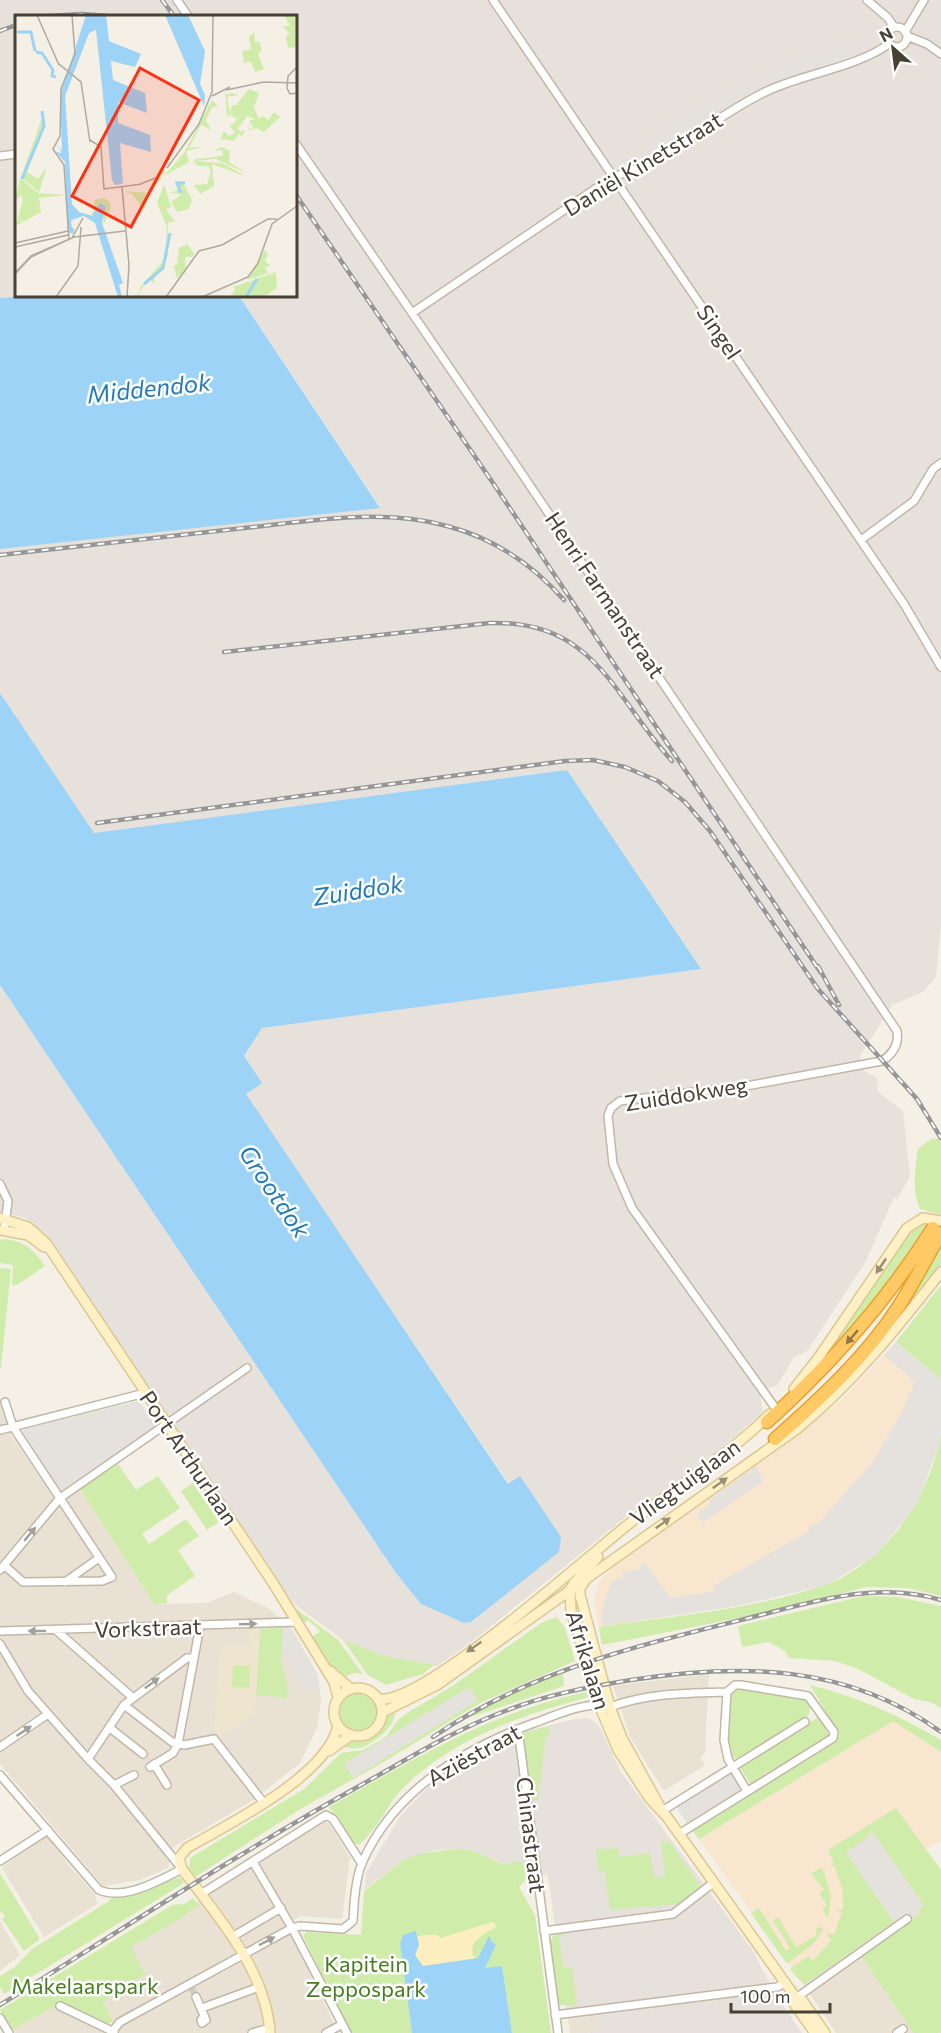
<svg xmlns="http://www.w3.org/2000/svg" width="941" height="2033" viewBox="0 0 941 2033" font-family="Commissioner,sans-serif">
<rect width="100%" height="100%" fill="#f4f0e5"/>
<!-- residential -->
<path fill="#e9e1d3" d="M0 1401 10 1434 58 1503 80 1489 154 1604 207 1603 234 1592 268 1608 291 1628 318 1677 321 1701 317 1728 300 1763 252 1801 173 1847 168 1868 140 1880 103 1886 0 1764Z
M709 1674 705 1753 700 1757 705 1765 664 1791 631 1739 613 1686Z
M322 1821 328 1822 350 1857 342 1919 301 1916 286 1924 339 2033H15L14 2029 54 2007 106 2033 113 2021 103 2002 130 1947 180 1919 199 1905 197 1902Z
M871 1829 941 1920V2033H836L804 1985 894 1922 846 1852 867 1838Z
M46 1834 70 1867 95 1894 97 1904 44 1937 2 1868Z
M0 1921 20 1955 0 1971Z
M600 2015 601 2019 589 2033H570L568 2020Z"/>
<!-- commercial -->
<path fill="#f8e6cf" d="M896 1342 941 1379V1431L917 1504 876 1555 738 1606 599 1627 594 1601 599 1581 613 1567 811 1424 843 1398Z
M893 1721 941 1752V1841L926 1850 896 1808 868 1825 867 1838 846 1852 894 1922 804 1985 699 1839Z"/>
<!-- industrial -->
<path fill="#e6e1da" d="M0 0H941V924L936 977 923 992 892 1005 860 1056 864 1071 877 1078 878 1092 903 1111 910 1176 897 1200 894 1197 866 1261 807 1351 794 1357 777 1386 770 1387 760 1394 763 1412 712 1456 638 1507 474 1640 437 1666 384 1656 343 1640 293 1603 47 1235 25 1218 0 1212V985L396 1573 421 1604 464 1623 472 1622 499 1599 520 1477 509 1484 245 1094 261 1083 244 1057 262 1028 700 969 567 770 94 833 0 693V549L380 507 239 296H296V16H16V296H27L0 298Z
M589 1718 599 1726 621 1772 753 1951 775 1994 802 2033H589L601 2019 600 2015 568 2020 548 1875 529 1876 527 1869 513 1862 504 1864 494 1859 453 1849 437 1850 404 1860 365 1889 366 1873 401 1815 431 1784 473 1757 528 1731 574 1719Z"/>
<!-- education -->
<path fill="#efe5ce" d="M249 1629H260L255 1714 219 1736 214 1730 220 1646H250Z"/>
<!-- green -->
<path fill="#d0ecaa" d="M939 1138 941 1143V1215L920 1209C912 1192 915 1167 918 1149L931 1139Z
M927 1220 941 1225V1232L891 1281 811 1372 905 1235Z
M3 1239C25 1241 33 1249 45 1266L17 1285H12L13 1265 0 1263V1240Z
M941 1244V1268L901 1318 842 1380Z
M0 1268 11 1269 1 1368H0Z
M941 1285V1379L896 1342Z
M941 1431V1596L908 1588 867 1587 759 1614 602 1645 599 1627C674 1616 753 1610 825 1585 885 1564 933 1493 941 1431Z
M118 1464 136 1490 158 1476 180 1508 142 1534 149 1544 186 1519 199 1536 178 1550 195 1576 167 1595V1603L154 1604 80 1489Z
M193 1483 219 1522 207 1530 181 1491Z
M863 1596 898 1597 941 1606V1708L930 1702 914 1699 858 1669 835 1661 789 1658 785 1651 769 1642 742 1647 738 1626Z
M295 1608 338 1640 363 1674 354 1673 342 1678 326 1662 311 1638 320 1631 308 1620 302 1624Z
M557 1617 565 1628 575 1661 480 1703 377 1766 302 1808 195 1877 189 1869 190 1858 304 1789 341 1753 363 1750 386 1737 399 1719 407 1713 454 1685 541 1623Z
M283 1628 281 1662 288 1687 287 1698 256 1695 255 1714 260 1629Z
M343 1640 384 1656 434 1665 423 1674 386 1685 368 1675Z
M233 1665 250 1666 249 1688 232 1687Z
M571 1669 563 1675 564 1686 465 1719 495 1701Z
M810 1685C858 1697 898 1715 941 1740V1752L893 1721 699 1839 692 1830 840 1736Z
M737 1687 805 1698 811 1706 808 1717 738 1760C719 1750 728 1714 728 1695Z
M338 1712a20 20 0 1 1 40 0a20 20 0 1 1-40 0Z
M587 1692 589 1697C524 1714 453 1738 404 1787 387 1804 378 1829 359 1845L352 1842 329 1807C417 1758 487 1713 587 1692Z
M396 1712C393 1731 361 1758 342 1745L374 1735 385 1718Z
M817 1718 820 1719 829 1736 828 1739 764 1774 765 1777 751 1785 739 1766Z
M551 1726 545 1741 538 1800H531L523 1733Z
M896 1808 941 1870V2031L939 2033H914L861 1956 920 1914 918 1910 924 1906 871 1830 867 1838 846 1852 894 1922 804 1985 790 1969 809 1956 813 1961 832 1939 827 1936 829 1933 834 1935 842 1912 836 1911 843 1909V1891L834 1865 829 1867 834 1862 828 1850Z
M669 1841 700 1886 679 1904 610 1910 605 1871 599 1873 596 1850 618 1848 620 1857 650 1853 654 1878 665 1876 661 1842Z
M453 1849 470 1850 504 1864 522 1861 529 1876 519 1887 535 1915 551 2033H512L502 1966 484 1968 496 1945 478 1958 475 1959C465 1943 483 1934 496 1927L493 1922 441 1938 436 1935 417 1936 416 1931 400 1944 412 2033H351L303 1936 307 1932 361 1935 364 1891 404 1860 420 1854Z
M822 1867 831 1895 828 1918 822 1909 827 1905 819 1893 824 1890 811 1874Z
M0 1873 39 1937V1940L24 1951 2 1919 5 1917 2 1912 0 1913Z
M180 1877 184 1883 4 1994 0 1987V1976L15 1967 32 1949 109 1901 114 1895 116 1898 141 1892Z
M193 1898 199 1905 180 1919 131 1947 145 1974 103 2002 113 2021 107 2025 66 2005 62 2013 54 2007 12 2030 0 2010 172 1905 184 1904Z
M759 1908 786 1951 790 1948 773 1920 778 1917 796 1947 817 1935 815 1930 822 1926 823 1930 813 1944 787 1964 751 1913Z
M564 1932V1935L559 1936 563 1968 572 1967 577 2006 559 2005 556 1999 549 1943 554 1935Z"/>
<!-- sand -->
<path fill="#fceebe" d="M493 1922 496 1926C483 1934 465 1942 475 1959L423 1966C411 1958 419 1947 417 1936L436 1935 441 1938Z"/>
<!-- parking -->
<path fill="#e5e2de" d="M867 40 880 50 792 80 650 160 646 140 749 79 784 62Z
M896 1342 941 1379V1431L939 1445 917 1504 876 1555 827 1585 738 1606 603 1626 601 1615 605 1598 613 1580 623 1578 622 1572 641 1569 640 1566 645 1563 671 1598 715 1591 713 1586 809 1531 808 1528 820 1521 873 1462 901 1413 915 1382 884 1355Z
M139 1401 157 1427 61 1491 22 1432 24 1428Z
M756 1466 763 1481 703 1523 697 1514 711 1503 709 1500Z
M283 1628H291L316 1671 320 1690 304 1688V1691H300L290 1660 281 1662Z
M469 1687 478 1700 353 1778 344 1764Z
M726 1765 747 1797 692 1830 671 1800Z
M874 1834 924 1906 894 1922 846 1852Z"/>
<!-- water -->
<path fill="#9cd3f6" d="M27 296H239L380 508 0 549V298Z
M0 693 94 833 567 770 701 969 262 1028 244 1056 262 1083 246 1094 508 1484 520 1476 561 1537 559 1552 471 1622 464 1623 421 1604 396 1573 0 985Z
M416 1931 419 1945 415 1955 423 1966 478 1958 489 1936 491 1938 490 1940 496 1945 485 1968 502 1966 512 2033H412L400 1944 403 1935Z"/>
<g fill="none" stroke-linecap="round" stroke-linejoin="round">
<!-- street-tunnel -->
<path stroke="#d1cdc2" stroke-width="7" stroke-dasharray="7 3.5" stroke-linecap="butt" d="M191 1987 196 1997"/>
<defs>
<path id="street" d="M177 0 188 16
M493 0 904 604 941 667
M867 0 888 18 894 27
M887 37a10 10 0 1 1 20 0a10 10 0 1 1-20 0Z
M905 32 924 0
M907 36 927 44 941 54
M296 144 508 453 897 1031C899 1044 893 1054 882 1061L752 1085 620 1101 611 1108 608 1116 613 1164 632 1208 776 1409
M0 156 16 154
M412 313 613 177C662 163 717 115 765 92 804 73 853 69 889 44
M861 540 914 501 933 469 941 463
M0 1184 8 1201 5 1224
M0 1430 145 1393
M4 1565 23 1582 102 1581 112 1577 13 1427 5 1402
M0 1570 60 1498 247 1368
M65 1582 99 1558
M0 1631 297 1622
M57 1631 132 1697
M0 1644 28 1691 88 1759 114 1785 182 1869C160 1880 125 1901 99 1890L0 1775
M124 1705 172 1742 184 1745 214 1739 263 1802
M610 1707C648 1693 686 1693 727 1692
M110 1728 143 1754
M518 1729 558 2033
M0 1747 48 1714
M88 1759 124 1705 187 1658H194
M154 1764 167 1785
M150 1767 173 1753 178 1744 200 1626
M114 1785 134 1775
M662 1811 805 1722
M679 1834 833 1738 834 1732 808 1696 741 1685H735L727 1692 724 1740 728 1759 747 1791
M0 1861 48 1830
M253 1862 292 1928 347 2033
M201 1894 326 1815 333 1819 362 1864
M544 1931 673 1914 713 1883
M232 1937 281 1908
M196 1997 206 2020 202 2023 201 2020 204 2016
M796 1998 907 1919
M60 2006 114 2032
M202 2008 259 1987
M555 2015 777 1987 785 1983
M0 2018 9 2033
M111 2033 120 2022 292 1928 300 1926 343 1929 353 1921C354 1903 355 1881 362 1863 393 1792 463 1749 534 1723 554 1716 577 1705 599 1705
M252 2033 269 2028
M326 2033 341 2025
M897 2033 903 2029"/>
<path id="secondary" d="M0 1218 28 1227 46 1243 273 1583 334 1682 338 1697
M0 1230 28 1235 44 1247
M794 1389 819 1357 907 1228 923 1218 941 1221
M598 1557 574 1583 570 1590 571 1611 599 1705 618 1750 650 1799 667 1817 796 1998 802 2000 825 2033
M585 1581 580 1588V1595L610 1707 622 1738 660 1807
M330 1671 351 1689
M334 1712a24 24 0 1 1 48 0a24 24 0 1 1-48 0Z
M379 1699C424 1704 588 1556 630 1523 676 1486 728 1456 770 1414
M383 1712 437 1685 798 1428C853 1383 897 1328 941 1272
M329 1751 351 1735
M796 1998 795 2005 815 2033
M270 2033C266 1970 218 1917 182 1869L179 1858 187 1848C230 1823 328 1776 338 1725"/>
<path id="highway" d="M767 1422C830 1365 887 1301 933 1228
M775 1439C819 1400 865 1358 897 1309 913 1285 926 1258 941 1233"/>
</defs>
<!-- street casing -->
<use href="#street" stroke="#c1b7a7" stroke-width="10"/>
<!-- secondary casing -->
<use href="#secondary" stroke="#dcc793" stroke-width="12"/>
<!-- highway casing -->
<use href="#highway" stroke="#eba029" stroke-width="15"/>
<!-- street -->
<use href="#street" stroke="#fff" stroke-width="7"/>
<!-- secondary -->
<use href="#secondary" stroke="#fff0c5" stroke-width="9"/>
<!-- highway -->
<use href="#highway" stroke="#ffc966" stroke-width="12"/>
<defs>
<path id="rail" d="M162 0 174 16
M49 16 82 14 108 16
M0 31 16 25
M296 195 493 483 821 973
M0 555C78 546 157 538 235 529 304 522 378 507 447 526 493 538 533 565 564 600
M224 652 490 623C595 620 613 696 672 761
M97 823 565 761 593 760 625 767 658 781 685 802 710 831 818 989 917 1099 941 1138
M818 966 839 1005
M433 1737C527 1672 636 1646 745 1619 810 1603 875 1580 941 1600
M0 2005C120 1931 238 1853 361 1785 408 1759 454 1730 505 1711 545 1695 588 1687 631 1680 741 1663 847 1664 941 1732"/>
</defs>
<!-- rail casing -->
<use href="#rail" stroke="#969696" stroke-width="4.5"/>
<!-- rail -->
<use href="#rail" stroke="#fff" stroke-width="2" stroke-dasharray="7" stroke-linecap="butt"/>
</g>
<!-- one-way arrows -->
<defs><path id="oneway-solid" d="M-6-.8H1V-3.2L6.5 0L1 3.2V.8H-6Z" transform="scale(1.5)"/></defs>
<g fill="#9a8f75">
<use href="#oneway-solid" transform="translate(881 1266) rotate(124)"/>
<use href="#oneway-solid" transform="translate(720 1483) rotate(-36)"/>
<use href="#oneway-solid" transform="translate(663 1523) rotate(-36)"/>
<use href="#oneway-solid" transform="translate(474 1647) rotate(145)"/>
</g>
<use fill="#917748" href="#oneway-solid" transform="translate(852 1337) rotate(130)"/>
<g fill="#a3a09a">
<use href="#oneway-solid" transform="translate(30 1534) rotate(-50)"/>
<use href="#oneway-solid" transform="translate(248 1624) rotate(-2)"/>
<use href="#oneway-solid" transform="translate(37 1631) rotate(180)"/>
<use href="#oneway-solid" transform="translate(152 1683) rotate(-36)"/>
<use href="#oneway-solid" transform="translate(24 1731) rotate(-34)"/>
<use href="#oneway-solid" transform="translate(267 1941) rotate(-27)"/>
</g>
<g text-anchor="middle" stroke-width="5" stroke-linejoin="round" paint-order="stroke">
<!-- street labels -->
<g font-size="22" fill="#474034" stroke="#fff">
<text transform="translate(643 164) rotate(-31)" y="8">Daniël Kinetstraat</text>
<text transform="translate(719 332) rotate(56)" y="8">Singel</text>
<text transform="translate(605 595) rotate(56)" y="8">Henri Farmanstraat</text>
<text transform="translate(686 1094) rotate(-9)" y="8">Zuiddokweg</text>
<text transform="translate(189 1458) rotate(56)" y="8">Port Arthurlaan</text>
<text transform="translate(685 1482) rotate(-36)" y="8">Vliegtuiglaan</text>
<text transform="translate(148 1628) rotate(-2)" y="8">Vorkstraat</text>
<text transform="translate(588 1660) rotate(73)" y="8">Afrikalaan</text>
<text transform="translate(474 1755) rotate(-29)" y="8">Aziëstraat</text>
<text transform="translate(531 1835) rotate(83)" y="8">Chinastraat</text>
</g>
<!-- park labels -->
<g font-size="22" fill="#477e22" stroke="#fff">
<text x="366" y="1972">Kapitein<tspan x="366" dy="25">Zeppospark</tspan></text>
<text x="85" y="1994">Makelaarspark</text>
</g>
<!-- water labels -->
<g font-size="24" font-style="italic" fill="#237ab4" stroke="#fff">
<text transform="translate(149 389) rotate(-6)" y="8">Middendok</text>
<text transform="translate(358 891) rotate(-9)" y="8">Zuiddok</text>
<text transform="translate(274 1192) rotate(56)" y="8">Grootdok</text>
</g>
</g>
<!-- overview -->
<g transform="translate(15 15)">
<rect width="282" height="282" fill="#f4f0e5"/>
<path d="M269 0H282V32L273 33 271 21 275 19 267 11H275ZM239 17 240 27 244 26 247 35 243 39 249 54 240 57 236 47 229 48 227 36 236 34 234 22ZM234 74 244 78 239 92 244 104 248 101 253 105 259 97 265 102 249 117 241 113 233 116 234 110V115L238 112 234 106 240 104 232 101 223 113 225 117 230 115 227 122 224 119 219 126 205 124 209 116 214 121 220 118 214 109 217 110 227 99 219 106 221 103 215 100 220 95 212 102 210 77 212 80 217 78 224 80 212 82 215 98 217 90H221ZM197 85 203 91 197 92 191 105 196 115 186 110 174 133 188 132 171 136 174 147 149 161 169 138ZM27 103 30 112 12 157 23 164 30 154 31 155 24 177 6 162ZM207 132 215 136 214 147 233 159 201 144 180 146 206 148 213 151 230 161 197 149 199 171 185 179 179 170 192 169 196 156 193 151H183L179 147 180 144 208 141 207 135 198 136ZM149 154 150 157 134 180 129 195 117 179 108 176 132 178 144 156ZM5 163 23 178 50 180 24 183 26 197 8 207 4 202 7 208 1 210 8 184 6 180 0 185ZM167 166 177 185 174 194 162 197 156 187 167 179 155 178 163 175 161 168ZM149 169 156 192 151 195 160 206 153 208V239L148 254 139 263 140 269 135 265 130 268 122 282 126 271 150 244 152 212 142 188ZM89 183 95 187 96 193 88 211 90 190 85 188 81 199 74 201 79 196V185ZM172 229 179 238 178 242H170L171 257 162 263 159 252 156 253 162 249 164 233ZM250 235 253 239 250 246 256 251 250 252 253 258 232 265ZM261 257 262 273 250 281 214 282 220 275 218 272Z" fill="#d0ecaa"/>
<path d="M71 0H91L94 26 126 39 120 52 96 46 98 65 130 78 132 98 103 87V108L135 120 136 137 105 128 108 169 100 170 97 165 81 15 74 18 50 81 57 189 64 197 77 201 85 188 91 191 87 208 108 268 104 270 107 282H103L80 208 69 201 56 205 57 213 60 214 58 219 53 217 50 147 41 137 47 138 42 130 47 136 45 81ZM150 0H173L190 36 185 69 190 80 189 91Z" fill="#9cd3f6"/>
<path fill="none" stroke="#9cd3f6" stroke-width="3" d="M2 17H16L20 36M21 37 27 38 38 55 37 61 41 62M7 164 29 111 27 96M166 178 162 168H170M129 269 148 253 155 218M231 282 242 264"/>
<path fill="none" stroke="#afaa9e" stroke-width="1.5" d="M22 0 44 50M44 49 66 67 75 127M282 52 273 61 272 73 275 79 282 78M211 75 249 67 282 68M197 81 215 72M75 125 86 132 89 174 127 169M152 153 184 109 197 77 198 0M125 169 143 162M107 172 114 250 112 282M54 225 49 150 38 134 45 121 46 74 60 39 57 0M0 228 53 216M0 232 53 220M0 258 16 241 57 223 68 203M0 259 16 242 59 222 110 216M41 282 63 251 66 212M151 282 184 236 207 230 253 204H262M187 282 233 262 243 248 257 209 282 191"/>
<path fill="#ff3112" fill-opacity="0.15" stroke="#ff3112" stroke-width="3" d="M125 53 184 85 116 212 57 181Z"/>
<rect width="282" height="282" fill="none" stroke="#474034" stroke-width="3"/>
</g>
<!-- north arrow -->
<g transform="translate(893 48) rotate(332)" stroke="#ffffff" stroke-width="4.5" paint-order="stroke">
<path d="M0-4.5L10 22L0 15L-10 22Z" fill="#474034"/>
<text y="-9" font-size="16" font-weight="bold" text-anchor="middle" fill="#474034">N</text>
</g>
<!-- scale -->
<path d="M731 2003v9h99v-9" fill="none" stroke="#474034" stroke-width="3"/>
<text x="740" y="2003" font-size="18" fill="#474034" stroke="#ffffff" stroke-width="4.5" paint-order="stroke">100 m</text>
</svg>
